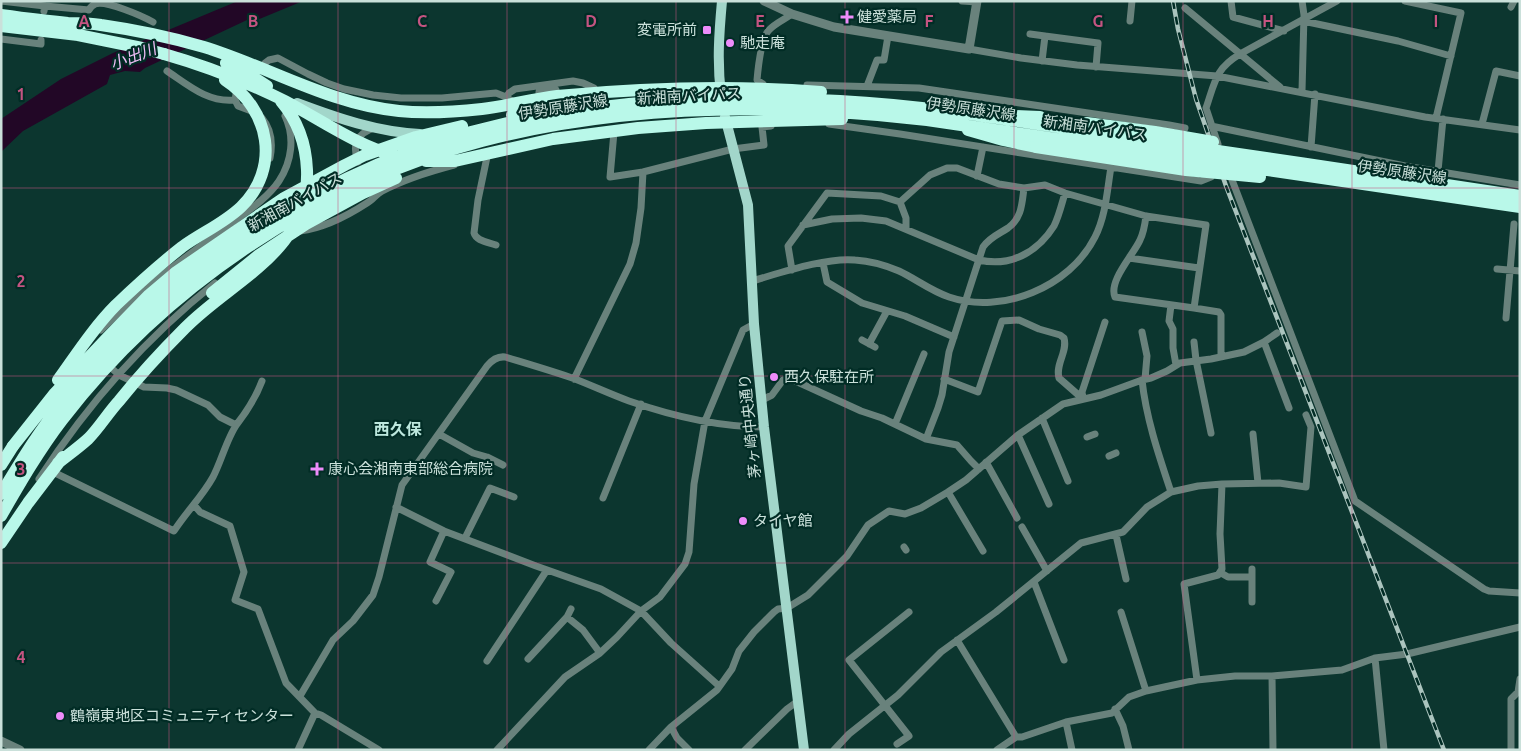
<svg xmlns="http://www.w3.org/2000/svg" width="1521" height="751" viewBox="0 0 1521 751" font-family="Ubuntu,'Noto Sans JP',sans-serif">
<rect width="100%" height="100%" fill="#0c362f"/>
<!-- water -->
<path fill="#220726" d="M238 1H303L257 20H247L145 68 140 72 125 71 110 75 107 84 23 131 1 152V119L61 79 113 53Z"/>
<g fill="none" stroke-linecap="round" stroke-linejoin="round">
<!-- minor -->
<path stroke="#69827c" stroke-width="7" d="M1 1 45 6 44 11
M962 1 977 2
M1231 1 1233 17 1284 31
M1405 1 1461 13 1436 118
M45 6 89 10C90 8 93 5 95 4 106 0 142 16 153 22
M1511 7 1514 1
M1185 8 1280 87
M1130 21 1132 1
M1303 21 1398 41 1451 56
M1030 34 1045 36
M1 39 41 44V40
M969 49 1021 58 1077 65 1217 76 1425 117 1520 130
M1042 61 1045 36 1098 43 1096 67
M265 63 269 60 278 58 308 74 327 83 344 89 373 95 401 98H442L496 93 506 97 515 103
M167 71C188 85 208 103 235 100
M807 85 919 88 1169 125 1167 135
M867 86 877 60H884L888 36
M762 90 763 84 757 80C758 69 761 38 769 30 774 24 785 19 792 14
M1302 91 1304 15 1302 1
M236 94 235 100 238 106 254 112
M539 94V92L556 90
M506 97 509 93 515 89 573 81 583 83 594 88
M262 118C272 130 273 143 270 158
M829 124 900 134 1201 181 1211 177
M1482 124 1496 71 1520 76
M1169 125 1185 128
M1211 126 1405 166 1520 185
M614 132 610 177 643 172 733 149 764 145 762 127 771 126
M1218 144 1206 108C1215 82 1215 69 1240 54L1337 1
M1311 147 1315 94
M487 157 478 200 474 233C476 241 488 242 496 245
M358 162C352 145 356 134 374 128
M1438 171 1443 119
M1229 172 1355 501 1484 589 1489 591 1520 593
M977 176 983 147
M900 202 906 218V229
M1146 216C1145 224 1144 232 1140 240 1134 254 1108 281 1115 297L1194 308
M803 225 832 219 861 218 886 221 979 260C1010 267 1037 253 1054 226 1059 216 1062 203 1065 193
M300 231C324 228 347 216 367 203 373 200 376 194 382 191 403 180 431 171 454 165
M1129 258 1199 268
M823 263 827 282 862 303 905 316 954 337
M1497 269 1520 271
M792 270 788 246 827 193 881 196 900 202 930 175 947 168H957L999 184 1024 188 1045 185 1065 193 1146 216 1206 225 1194 308 1219 312 1221 315V357
M752 281C780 273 827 257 855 260 871 261 885 265 899 271 916 279 931 291 949 297 1002 315 1070 287 1095 237 1106 215 1107 191 1111 167
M1171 305 1169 321 1173 329V348L1176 365
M1506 318 1514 224
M101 330C127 305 153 281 182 260 200 246 219 233 237 219 252 208 269 196 279 181 292 161 295 137 285 116
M1142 332 1147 356 1145 379
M862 340 875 347
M1194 342 1196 360 1211 433
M1264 342 1277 333
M869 344 887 311
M107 364 119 375 144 387 167 388 176 390 208 405 220 417 236 425
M574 379 630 264 636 243 641 208 643 172
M944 379 978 392 1002 321 1019 320 1039 329 1060 335 1064 338C1068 352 1055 364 1059 378L1083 399
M1142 380C1146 418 1159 456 1171 492
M1083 398 1082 392 1105 322
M762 400 772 395 783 380 791 379 861 411 882 418 926 439 957 445 971 461 979 469
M1042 418 1068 481
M895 424 924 354
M439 434 473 453 487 457 503 465
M1253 434 1258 483
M1018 435 1049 504
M1087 437 1095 434
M926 439 938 408 942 395 949 352 983 247C990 237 999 234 1008 228 1022 218 1022 203 1024 188
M1109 456 1116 453
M986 462 1017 518
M51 471 174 531C186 512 202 497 213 477 221 462 227 438 237 424 247 411 256 397 262 381
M39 479C87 405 146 338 215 283
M948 492 983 551
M603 498 641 404
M194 505 200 512 230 526 244 572 235 600 258 609 286 683 315 713 321 715 379 750
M396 507 444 531 536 566 601 589 641 611 671 643 719 686
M1022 527 1047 571
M1116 535 1126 579
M465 538 490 488 514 497
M904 547 906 550
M1252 569V602
M1221 573 1228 577H1252
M1034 582 1064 660
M436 601 451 572 430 562 444 531
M1121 612 1146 691
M567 617 583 630 600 653
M957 640 1016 737
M1375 658 1384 750
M528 659 567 617 571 609
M487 661 547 570
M1272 676 1273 750
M1197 680 1184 584 1218 575 1222 569 1220 534 1222 484
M300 696 333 640 353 621 373 595 379 577 402 485 487 366C492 360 497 356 505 357 528 364 552 371 575 379 593 386 610 394 629 401 672 416 718 427 764 427
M1115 709 1123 726 1129 750
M1066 722 1072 750
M671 727 677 738 689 750
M897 744 909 736 849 660 909 612
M298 750 315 713
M497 750 565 677 600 653 617 637 641 611 660 597 685 564 689 552 694 484 705 421 743 330 754 324
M649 750 671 727 717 690 732 669 739 651 754 632 774 612 778 609 787 608 808 595 847 556 868 525 889 511 905 514 921 508 948 492 966 480 1018 435 1063 404 1101 395 1142 380 1151 378 1167 371 1180 363 1211 359 1244 352 1264 342 1289 408
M745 750 787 709 798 701
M834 750 849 734 898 695 941 652 996 612 1081 543 1123 532 1147 507 1171 492 1198 486 1222 484 1279 483 1306 487 1311 427 1306 415
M997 750 1016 737H1022L1066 722 1112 713 1129 697 1146 691 1169 686 1197 680 1235 676H1272L1342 670 1375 658 1407 654 1520 627
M1511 750V699L1518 692 1520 679"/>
<!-- tertiary -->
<path stroke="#69827c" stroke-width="9" d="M764 1 792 14 834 27 969 49 977 1
M1 741 20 750"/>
<!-- primary -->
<path stroke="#a2d6ca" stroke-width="10" d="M721 95C717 62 719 34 722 1
M297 103C337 118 377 132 420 134
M536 108 593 103
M725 117 748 205 754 324 764 427 804 750"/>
<!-- motorway -->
<path stroke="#b9f8e9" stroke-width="12" d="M142 48 164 54
M512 115 544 110
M1014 116 1040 117
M968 130 1003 140 1036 147
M1 465 13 446"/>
<defs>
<path id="rail" d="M1173 1 1178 29 1196 99 1226 186 1444 750"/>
</defs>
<!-- rail casing -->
<use href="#rail" stroke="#abc4be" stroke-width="4.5"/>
<!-- rail -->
<use href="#rail" stroke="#012c25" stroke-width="2.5" stroke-dasharray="8" stroke-linecap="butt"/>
<!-- motorway-bridge -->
<path stroke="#b9f8e9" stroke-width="12" d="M1 15C23 18 46 21 68 23 79 23 90 23 101 25 136 30 170 37 204 47 269 67 329 104 399 111 427 114 454 112 482 109 507 106 532 99 557 96 644 88 733 85 821 92
M1 26 78 35 142 48
M164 54C206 66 247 82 285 101 323 121 357 146 399 157
M226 63 250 75 267 86
M1087 123 1155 132 1213 142
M1036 147 1186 170 1260 177
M426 161H455L553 139 638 128 706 123 842 119
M212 293 259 255 306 224 363 193 396 178
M58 380C76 355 94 327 116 305 137 285 159 265 182 247 201 233 223 224 241 207 281 168 270 109 225 80
M13 446 55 393 108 337 149 295 175 273 284 198 345 165 365 155 416 137 462 126
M58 463C68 455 78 448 88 439 99 428 108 413 119 401 139 376 162 351 185 328 233 279 310 252 307 170 306 145 298 121 281 101
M1 494C20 463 39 431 62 403 93 364 128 327 166 294 185 278 205 263 226 249 309 192 400 147 499 125 610 99 726 94 840 101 935 106 1028 123 1122 137 1255 156 1387 176 1520 196
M1 516C20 483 39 450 62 420 166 285 317 184 482 141 627 103 779 103 927 120L1520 207
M1 543 28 503 63 457"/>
</g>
<!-- grid -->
<path fill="none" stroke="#c45481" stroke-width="1" stroke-opacity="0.55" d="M169 1V750M338 1V750M507 1V750M676 1V750M845 1V750M1014 1V750M1183 1V750M1352 1V750M1 188H1520M1 376H1520M1 563H1520"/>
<!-- markers -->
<g fill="#ed8cfa" stroke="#012c25" stroke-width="2">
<path d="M844.5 9.5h5v5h5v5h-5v5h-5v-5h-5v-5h5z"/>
<rect x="702" y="25" width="10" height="10" rx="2.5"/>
<circle cx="730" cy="43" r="5"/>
<circle cx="774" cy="377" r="5"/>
<path d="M314.5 461.5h5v5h5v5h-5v5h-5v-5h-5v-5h5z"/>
<circle cx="743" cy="521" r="5"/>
<circle cx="60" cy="716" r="5"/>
</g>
<g text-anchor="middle" stroke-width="4.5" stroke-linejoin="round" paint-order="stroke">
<!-- poi labels -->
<g font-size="15" fill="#cae0da" stroke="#012c25" text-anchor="start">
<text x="857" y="22">健愛薬局</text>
<text x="697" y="35" text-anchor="end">変電所前</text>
<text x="740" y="48">馳走庵</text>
<text x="784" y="382">西久保駐在所</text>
<text x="328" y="474">康心会湘南東部総合病院</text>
<text x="753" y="526">タイヤ館</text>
<text x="70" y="721">鶴嶺東地区コミュニティセンター</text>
</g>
<!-- street labels -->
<g font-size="15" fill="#cae0da" stroke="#012c25">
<text transform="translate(689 96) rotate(-3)" y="5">新湘南バイパス</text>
<text transform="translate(563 107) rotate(-9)" y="5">伊勢原藤沢線</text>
<text transform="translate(971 109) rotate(8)" y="5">伊勢原藤沢線</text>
<text transform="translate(1095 128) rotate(8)" y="5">新湘南バイパス</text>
<text transform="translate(1402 172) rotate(8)" y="5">伊勢原藤沢線</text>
<text transform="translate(295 202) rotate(-29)" y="5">新湘南バイパス</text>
<text transform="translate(750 426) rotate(-96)" y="5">茅ヶ崎中央通り</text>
</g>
<!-- water labels -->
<g font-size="16" font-style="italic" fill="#f4c0fa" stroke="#012c25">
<text transform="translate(133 56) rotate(-21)" y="6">小出川</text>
</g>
<!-- neighbourhood labels -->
<g font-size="16" font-weight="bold" fill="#bde8de" stroke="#012c25">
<text x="398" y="435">西久保</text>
</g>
</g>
<g font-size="16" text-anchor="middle" font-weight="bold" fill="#c45481" stroke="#012c25" stroke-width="4.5" stroke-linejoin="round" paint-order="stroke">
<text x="84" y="27">A</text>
<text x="253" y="27">B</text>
<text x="422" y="27">C</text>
<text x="591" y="27">D</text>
<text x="760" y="27">E</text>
<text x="929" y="27">F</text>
<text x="1098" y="27">G</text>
<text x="1268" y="27">H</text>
<text x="1436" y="27">I</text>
<text x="21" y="100">1</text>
<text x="21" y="287">2</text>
<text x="21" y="475">3</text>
<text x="21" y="663">4</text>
</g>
<!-- border -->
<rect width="1521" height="751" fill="none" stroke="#cae0da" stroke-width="5"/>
</svg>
